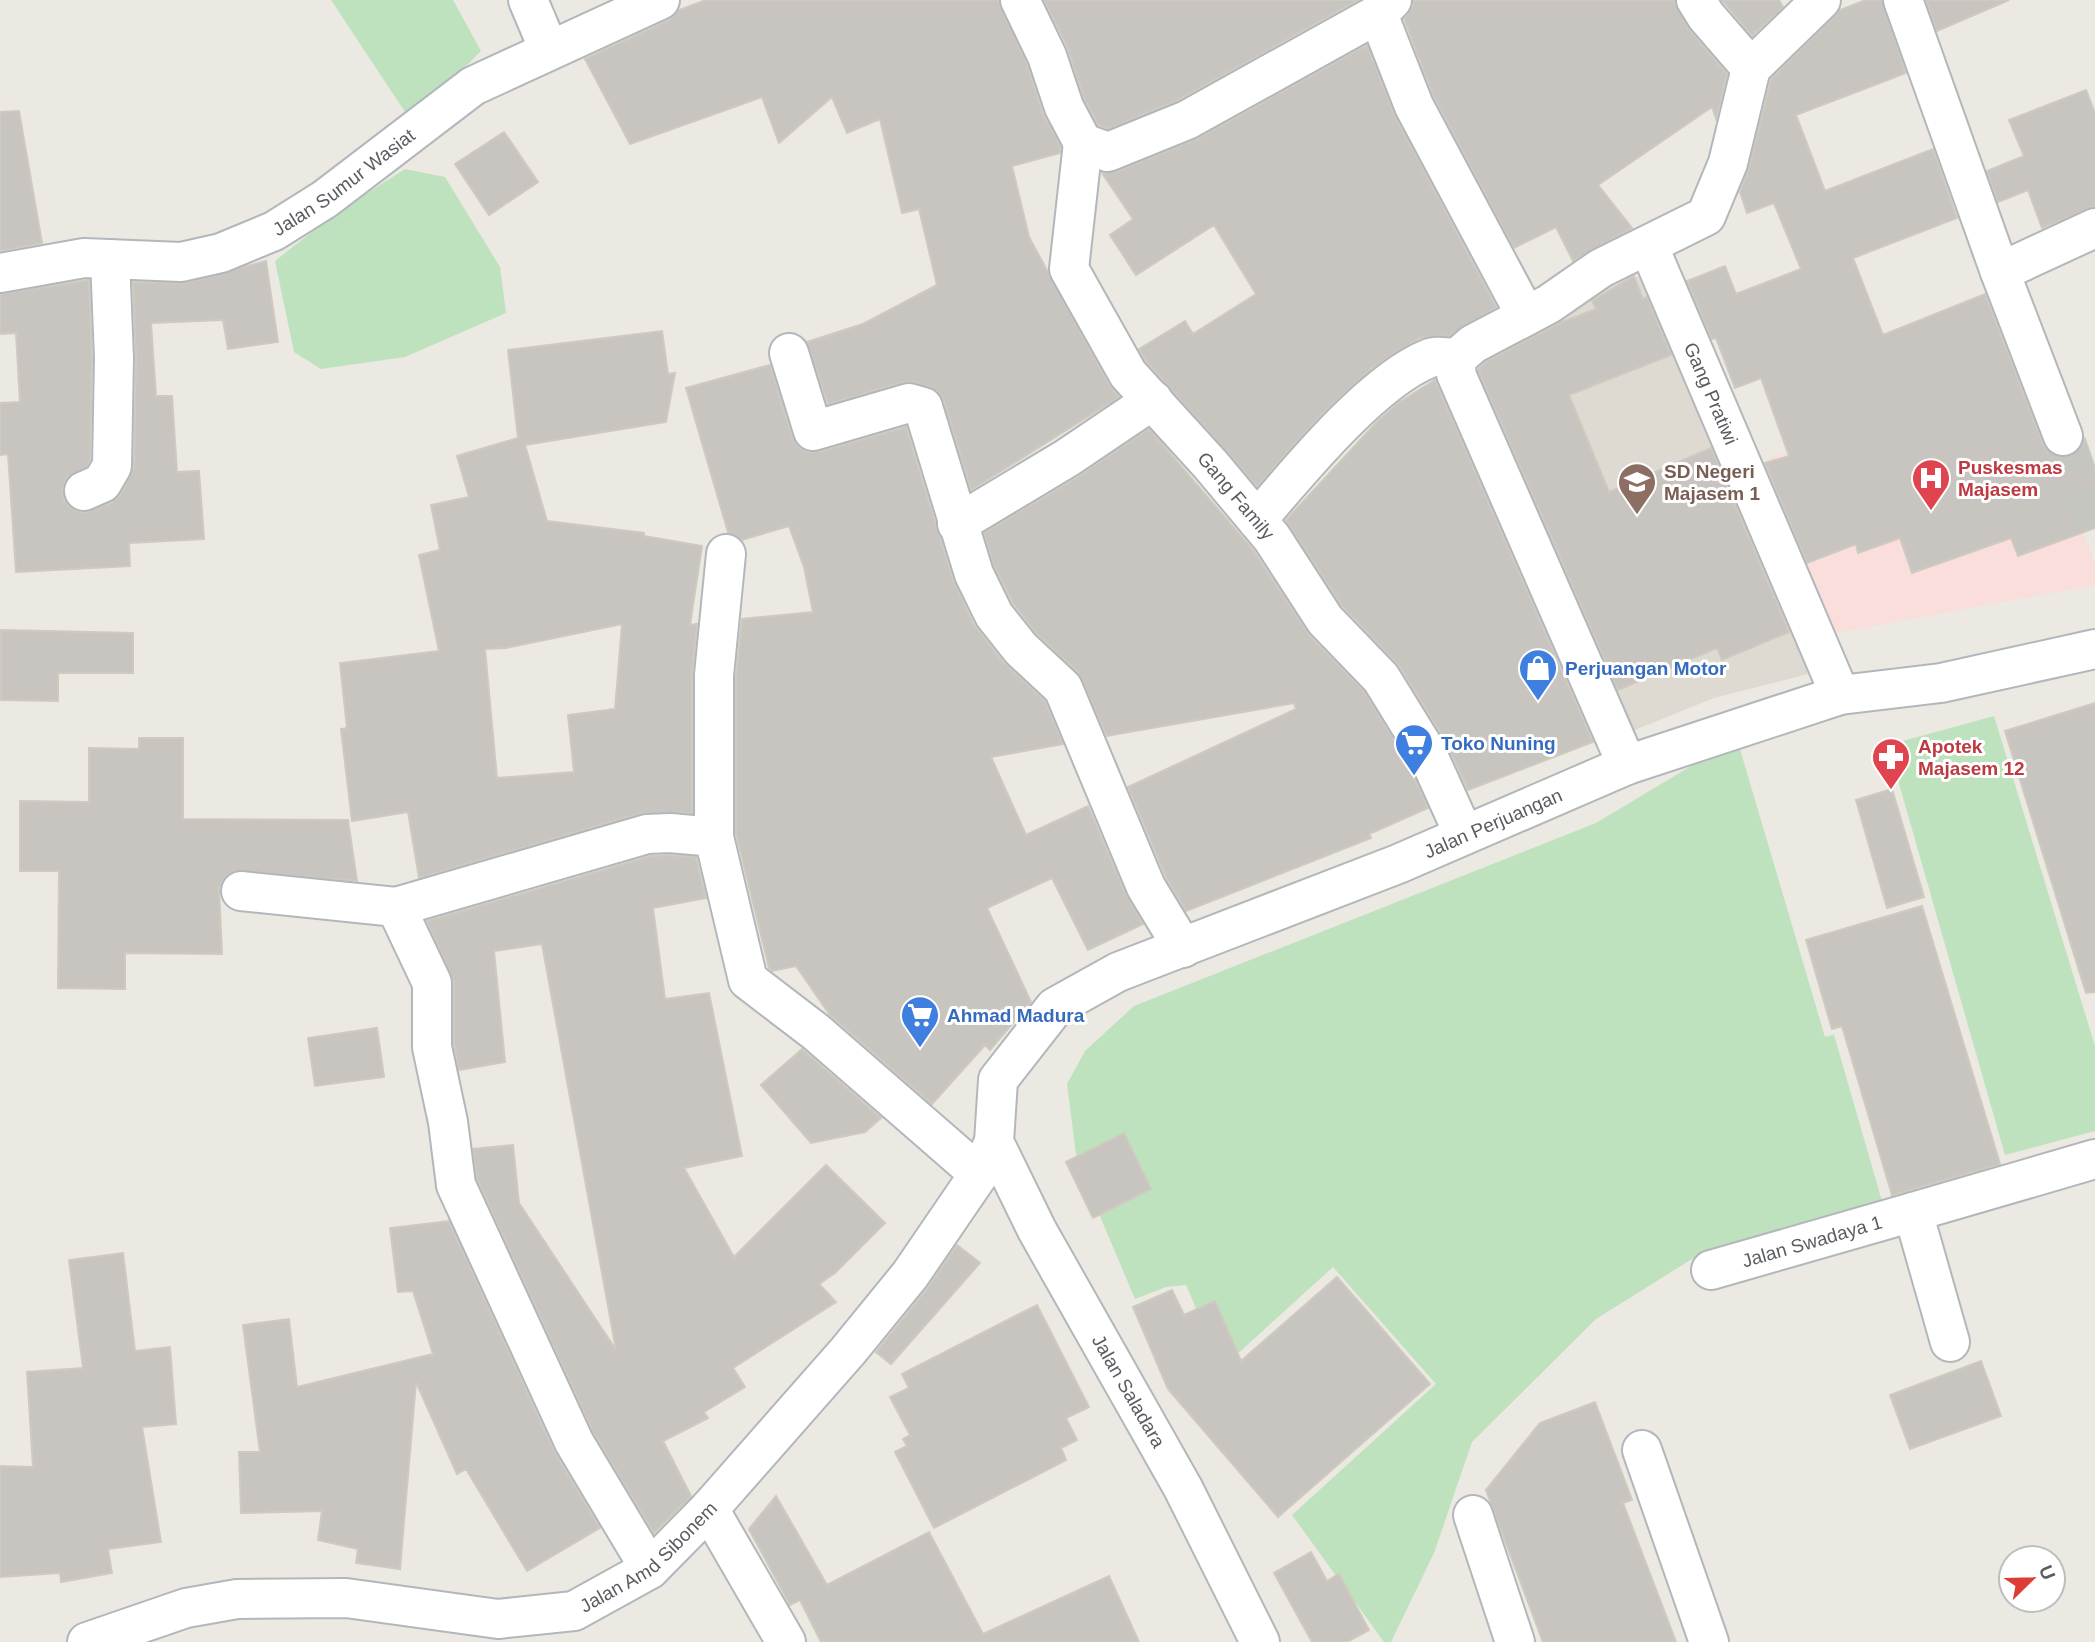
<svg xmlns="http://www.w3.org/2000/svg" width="2095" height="1642" viewBox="0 0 2095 1642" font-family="Arial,sans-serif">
<rect width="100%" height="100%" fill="#ebe9e1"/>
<!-- education -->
<path fill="#dedad2" d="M1623 272 1645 280 1812 673 1714 698 1620 736 1463 358Z"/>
<!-- medical -->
<path fill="#f9dedc" d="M2025 370 2095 565V585L1831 634 1767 459Z"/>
<!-- green -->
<path fill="#bfe2be" d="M331 0H453L481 51 411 121Z
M405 169 445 177 500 267 506 313 405 357 321 369 294 352 275 261 336 213Z
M1994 716 2095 1046V1131L2005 1155 1888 745Z
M1740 749 1825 1037 1834 1035 1882 1201 1692 1259 1596 1319 1472 1442 1434 1553 1391 1642H1384L1292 1515 1436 1384 1333 1267 1222 1368 1186 1285 1166 1287 1135 1299 1077 1162 1067 1084 1085 1051 1134 1006 1596 823 1696 763Z"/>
<!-- building -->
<path fill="#c8c5c0" stroke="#cfcac0" stroke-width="2" fill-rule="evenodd" d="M706 0H998L1027 64 1043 114 1061 147 1060 153 1012 166 1029 237 1109 385 1119 397 971 490 944 401 938 391 915 382H904L828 404 807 342 863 324 937 285 919 209 902 213 880 119 847 133 832 97 779 143 762 97 630 144 585 59 669 20 679 10Z
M1044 0H1358L1178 100 1108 129 1098 125 1084 98 1067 46Z
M1413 0H1674L1688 28 1727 74 1716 119 1712 107 1598 185 1632 228 1573 261 1556 227 1514 248 1434 97 1404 19 1413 6Z
M1722 0H1779L1783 7 1752 36Z
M1866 0H1882L1906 73 1796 115 1825 191 1933 149 1957 218 1853 258 1883 335 1985 294 2043 444 2049 453 2059 457H2070L2080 450 2085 439 2095 468V528L2018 556 2011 538 1912 573 1900 538 1858 553 1856 544 1807 563 1765 463 1789 456 1761 378 1735 388 1716 338 1712 339 1687 281 1725 266 1736 294 1801 269 1774 203 1747 213 1740 192 1749 168 1771 79 1840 10Z
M1926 0H2009L1937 31Z
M1367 45 1395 116 1496 307 1449 336 1420 338 1372 368 1322 414 1257 486 1146 361 1139 349 1185 321 1193 334 1256 294 1214 225 1136 275 1110 235 1133 219 1102 173 1116 172 1197 139Z
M2086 90 2095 113V206L2042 228 2028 190 1998 202 1987 171 2024 156 2009 120Z
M19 111 42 243 0 251V112Z
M504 132 538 182 489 215 455 164Z
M266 261 278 342 228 349 223 320 151 323 156 396H172L177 472 199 471 204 539 129 543 130 566 16 572 8 454 0 455V403L20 402 16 333 0 334V294L89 280 92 358 90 460 87 466 67 478 62 489 64 500 71 508 82 513 112 503 121 494 134 467 136 358 133 282 185 283Z
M1634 276 1643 299 1647 297 1671 355 1569 395 1609 492 1711 448 1789 632 1722 660 1717 648 1618 690 1478 370 1485 362 1562 322 1596 309 1592 301Z
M662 331 668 374 675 373 666 422 525 445 547 521 644 533V536L702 546 690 625 697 624 692 675V813H641L419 878 408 812 352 821 341 729 347 728 340 663 439 651 419 555 440 550 431 505 469 497 457 456 518 438 508 350ZM622 624 615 709 568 715 574 772 497 778 485 649 506 648Z
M770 365 792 437 798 446 807 452H819L906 427 953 580 974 625 1004 663 1045 701 1063 744 991 757 1026 835 1088 806 1126 895 1143 924 1088 950 1052 878 987 908 1031 1002 990 1050 985 1045 932 1104 830 1015 796 966 772 971 769 968 736 834V676L742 619 813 612 804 567 789 526 742 540 728 532 686 388Z
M1435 380 1593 742 1468 790 1445 740 1400 667 1342 606 1286 520 1376 423 1398 403Z
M1149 429 1254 551 1309 635 1364 691 1407 761 1428 808 1369 834 1371 838 1186 911 1166 877 1128 787 1296 709 1294 703 1107 736 1078 672 1037 634 1013 603 994 566 984 533 1078 477Z
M1 630 133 633V673H58V701L1 700Z
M2095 703V992L2086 993 2005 731Z
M139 738H183V819L348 820 357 881 233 871 224 878 219 888 222 954 125 953V989L58 988 59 871H20V801L89 802V748L139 749Z
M1892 789 1924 897 1887 908 1856 800Z
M669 855 696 857 706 898 653 908 665 999 709 993 742 1156 684 1168 734 1257 826 1165 885 1223 835 1273 819 1284 836 1302 733 1368 745 1387 704 1412 708 1418 663 1441 691 1496 654 1533 593 1432 477 1179 473 1149 513 1145 519 1203 616 1350 542 944 494 951 505 1062 459 1070 454 1044V982L427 921 651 856Z
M1922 906 2000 1164 1892 1195 1842 1026 1832 1029 1806 940Z
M377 1028 384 1077 315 1086 308 1038Z
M802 1049 881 1118 865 1132 811 1143 761 1085Z
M1124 1133 1151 1189 1093 1218 1066 1162Z
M449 1221 554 1451 600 1528 527 1571 466 1469 457 1474 416 1382 400 1569 356 1563 358 1549 318 1540 322 1511 241 1513 239 1452H260L243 1325 289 1319 297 1387 433 1354 413 1291 398 1292 390 1228Z
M957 1245 980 1263 891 1364 876 1352 927 1289Z
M123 1253 135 1351 170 1347 176 1424 142 1427 161 1542 108 1549 112 1573 61 1582 60 1573 0 1577V1466L33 1467 27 1372 83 1368 69 1260Z
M1337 1277 1430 1384 1278 1517 1168 1389 1133 1307 1172 1290 1184 1315 1215 1301 1241 1361Z
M1037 1305 1089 1407 1066 1418 1077 1440 1061 1448 1066 1460 934 1528 895 1452 907 1446 903 1439 910 1435 890 1397 909 1388 902 1374Z
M1981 1361 2001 1416 1910 1449 1890 1395Z
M1595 1402 1632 1500 1623 1503 1676 1642H1543L1486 1490 1540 1423Z
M776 1496 827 1585 929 1532 983 1634 1109 1576 1139 1642H821L800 1600 790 1605 749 1529Z
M1311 1552 1327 1581 1339 1574 1369 1630 1347 1642H1312L1274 1573Z"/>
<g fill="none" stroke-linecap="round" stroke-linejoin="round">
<!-- minor-tunnel -->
<path stroke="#c6c6c1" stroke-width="38" stroke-dasharray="38 19" stroke-linecap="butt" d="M2063 436 2095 521"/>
<defs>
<g id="minor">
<path d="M528 0 549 50"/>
<path d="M1020 0 1047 56 1064 107 1083 143 1108 152 1187 120 1378 14 1392 0"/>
<path d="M1696 0 1706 16 1751 68"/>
<path d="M1903 0 2000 272 2063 436"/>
<path d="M1378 14 1414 106 1526 316"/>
<path id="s1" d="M1083 143 1069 269 1128 374 1210 464 1272 538 1325 620 1381 678 1426 751 1464 835"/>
<path id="s2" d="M1649 247 1840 695"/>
<path d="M2000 272 2095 228"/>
<path id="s3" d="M0 273 84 258 181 262 221 253 274 231 325 199 473 86 660 0"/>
<path d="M789 353 813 431 909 403 923 407 974 574 994 615 1021 649 1063 688 1146 887 1183 948"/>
<path d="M84 491 102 483 112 466 114 358 110 259"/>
<path d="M1257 520C1297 473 1373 380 1430 358 1437 355 1448 358 1457 358"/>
<path d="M957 524 1067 458 1153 400"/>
<path d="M1627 765 1456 374 1457 358 1473 344 1549 304 1601 268 1706 216 1728 163 1751 68 1821 0"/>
<path d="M714 837V675L726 554"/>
<path d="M241 891 396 907 432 983V1047L448 1122 456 1185 574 1442 650 1569"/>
<path d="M396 907 647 834 670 833 714 837 748 980 816 1032 979 1174"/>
<path id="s4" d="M1711 1270 1913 1212"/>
<path d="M1950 1342 1913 1212 2095 1159"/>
<path d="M1642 1450 1709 1642"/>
<path d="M709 1509 786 1642"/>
<path d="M1473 1515 1515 1642"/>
<path id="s5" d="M87 1642 186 1608 237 1599 346 1598 498 1619 574 1611 650 1569 709 1509 848 1351 910 1275 979 1174 994 1142"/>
</g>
<g id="tertiary">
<path id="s6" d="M1260 1642 1183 1488 1037 1230 994 1142 998 1080 1055 1007 1118 972 1398 864 1627 765 1840 695 1941 683 2095 649"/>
</g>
</defs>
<!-- minor casing -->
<use href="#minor" stroke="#b3b7bb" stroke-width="42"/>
<!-- tertiary casing -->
<use href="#tertiary" stroke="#b3b7bb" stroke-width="42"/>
<!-- minor -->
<use href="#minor" stroke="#fff" stroke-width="38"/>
<!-- tertiary -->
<use href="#tertiary" stroke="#fff" stroke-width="38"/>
</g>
<!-- icons -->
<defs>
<symbol id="hospital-pin" viewBox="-11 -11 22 30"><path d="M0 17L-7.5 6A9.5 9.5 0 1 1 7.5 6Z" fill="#e0444e" stroke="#fff"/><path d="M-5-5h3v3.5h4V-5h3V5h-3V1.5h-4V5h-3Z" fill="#fff"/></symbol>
<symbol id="school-pin" viewBox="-11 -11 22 30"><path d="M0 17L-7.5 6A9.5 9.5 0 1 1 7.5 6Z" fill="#8d6e63" stroke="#fff"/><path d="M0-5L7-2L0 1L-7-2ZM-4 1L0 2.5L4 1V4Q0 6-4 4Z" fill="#fff"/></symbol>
<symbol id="shop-pin" viewBox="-11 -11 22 30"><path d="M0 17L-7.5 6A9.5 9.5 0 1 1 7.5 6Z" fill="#3f7fe0" stroke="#fff"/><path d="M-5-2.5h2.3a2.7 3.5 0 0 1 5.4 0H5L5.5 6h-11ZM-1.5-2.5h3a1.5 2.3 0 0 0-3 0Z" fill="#fff"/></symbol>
<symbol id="supermarket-pin" viewBox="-11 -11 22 30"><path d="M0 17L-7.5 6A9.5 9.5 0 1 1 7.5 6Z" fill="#3f7fe0" stroke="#fff"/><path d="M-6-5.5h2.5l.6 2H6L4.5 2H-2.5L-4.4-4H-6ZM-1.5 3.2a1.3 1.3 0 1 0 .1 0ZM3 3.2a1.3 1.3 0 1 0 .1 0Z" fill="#fff"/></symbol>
<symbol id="pharmacy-pin" viewBox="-11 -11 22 30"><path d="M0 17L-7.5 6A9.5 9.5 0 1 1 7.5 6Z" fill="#e0444e" stroke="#fff"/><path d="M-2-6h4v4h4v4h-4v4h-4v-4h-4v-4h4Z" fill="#fff"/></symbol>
</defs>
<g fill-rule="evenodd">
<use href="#hospital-pin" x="1909" y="456" width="44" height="60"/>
<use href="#school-pin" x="1615" y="460" width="44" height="60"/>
<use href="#shop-pin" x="1516" y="646" width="44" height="60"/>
<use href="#supermarket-pin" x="1392" y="721" width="44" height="60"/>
<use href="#pharmacy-pin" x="1869" y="735" width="44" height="60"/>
<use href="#supermarket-pin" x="898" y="993" width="44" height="60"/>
</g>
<g text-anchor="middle" stroke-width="6" stroke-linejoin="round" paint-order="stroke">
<!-- street labels -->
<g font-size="19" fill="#595d61" stroke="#fff">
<text dy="7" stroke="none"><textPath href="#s3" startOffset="366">Jalan Sumur Wasiat</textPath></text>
<text dy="7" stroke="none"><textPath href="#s2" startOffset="159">Gang Pratiwi</textPath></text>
<text dy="7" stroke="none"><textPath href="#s1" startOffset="410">Gang Family</textPath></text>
<text dy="7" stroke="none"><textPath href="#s6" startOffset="1197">Jalan Perjuangan</textPath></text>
<text dy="7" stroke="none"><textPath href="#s4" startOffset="105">Jalan Swadaya 1</textPath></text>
<text transform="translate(1129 1391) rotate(60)" y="7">Jalan Saladara</text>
<text dy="7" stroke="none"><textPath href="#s5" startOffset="588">Jalan Amd Sibonem</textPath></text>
</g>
<!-- health labels -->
<g font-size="19" font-weight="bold" fill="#be3a42" stroke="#fff" text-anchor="start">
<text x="1958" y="474">Puskesmas<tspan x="1958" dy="22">Majasem</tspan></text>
<text x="1918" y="753">Apotek<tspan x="1918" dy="22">Majasem 12</tspan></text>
</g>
<!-- education labels -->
<g font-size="19" font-weight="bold" fill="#785e54" stroke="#fff" text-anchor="start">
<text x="1664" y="478">SD Negeri<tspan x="1664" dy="22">Majasem 1</tspan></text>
</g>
<!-- shop labels -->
<g font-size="19" font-weight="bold" fill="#366cbe" stroke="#fff" text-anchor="start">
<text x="1565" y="675">Perjuangan Motor</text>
<text x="1441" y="750">Toko Nuning</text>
<text x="947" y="1022">Ahmad Madura</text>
</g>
</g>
<!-- north arrow -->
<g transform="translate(2032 1579) rotate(67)"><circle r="33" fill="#ffffff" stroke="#bdbec0" stroke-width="2"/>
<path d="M0-5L12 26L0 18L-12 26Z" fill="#dc3d35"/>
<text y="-10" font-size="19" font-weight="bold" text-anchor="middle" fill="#595d61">U</text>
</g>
</svg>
